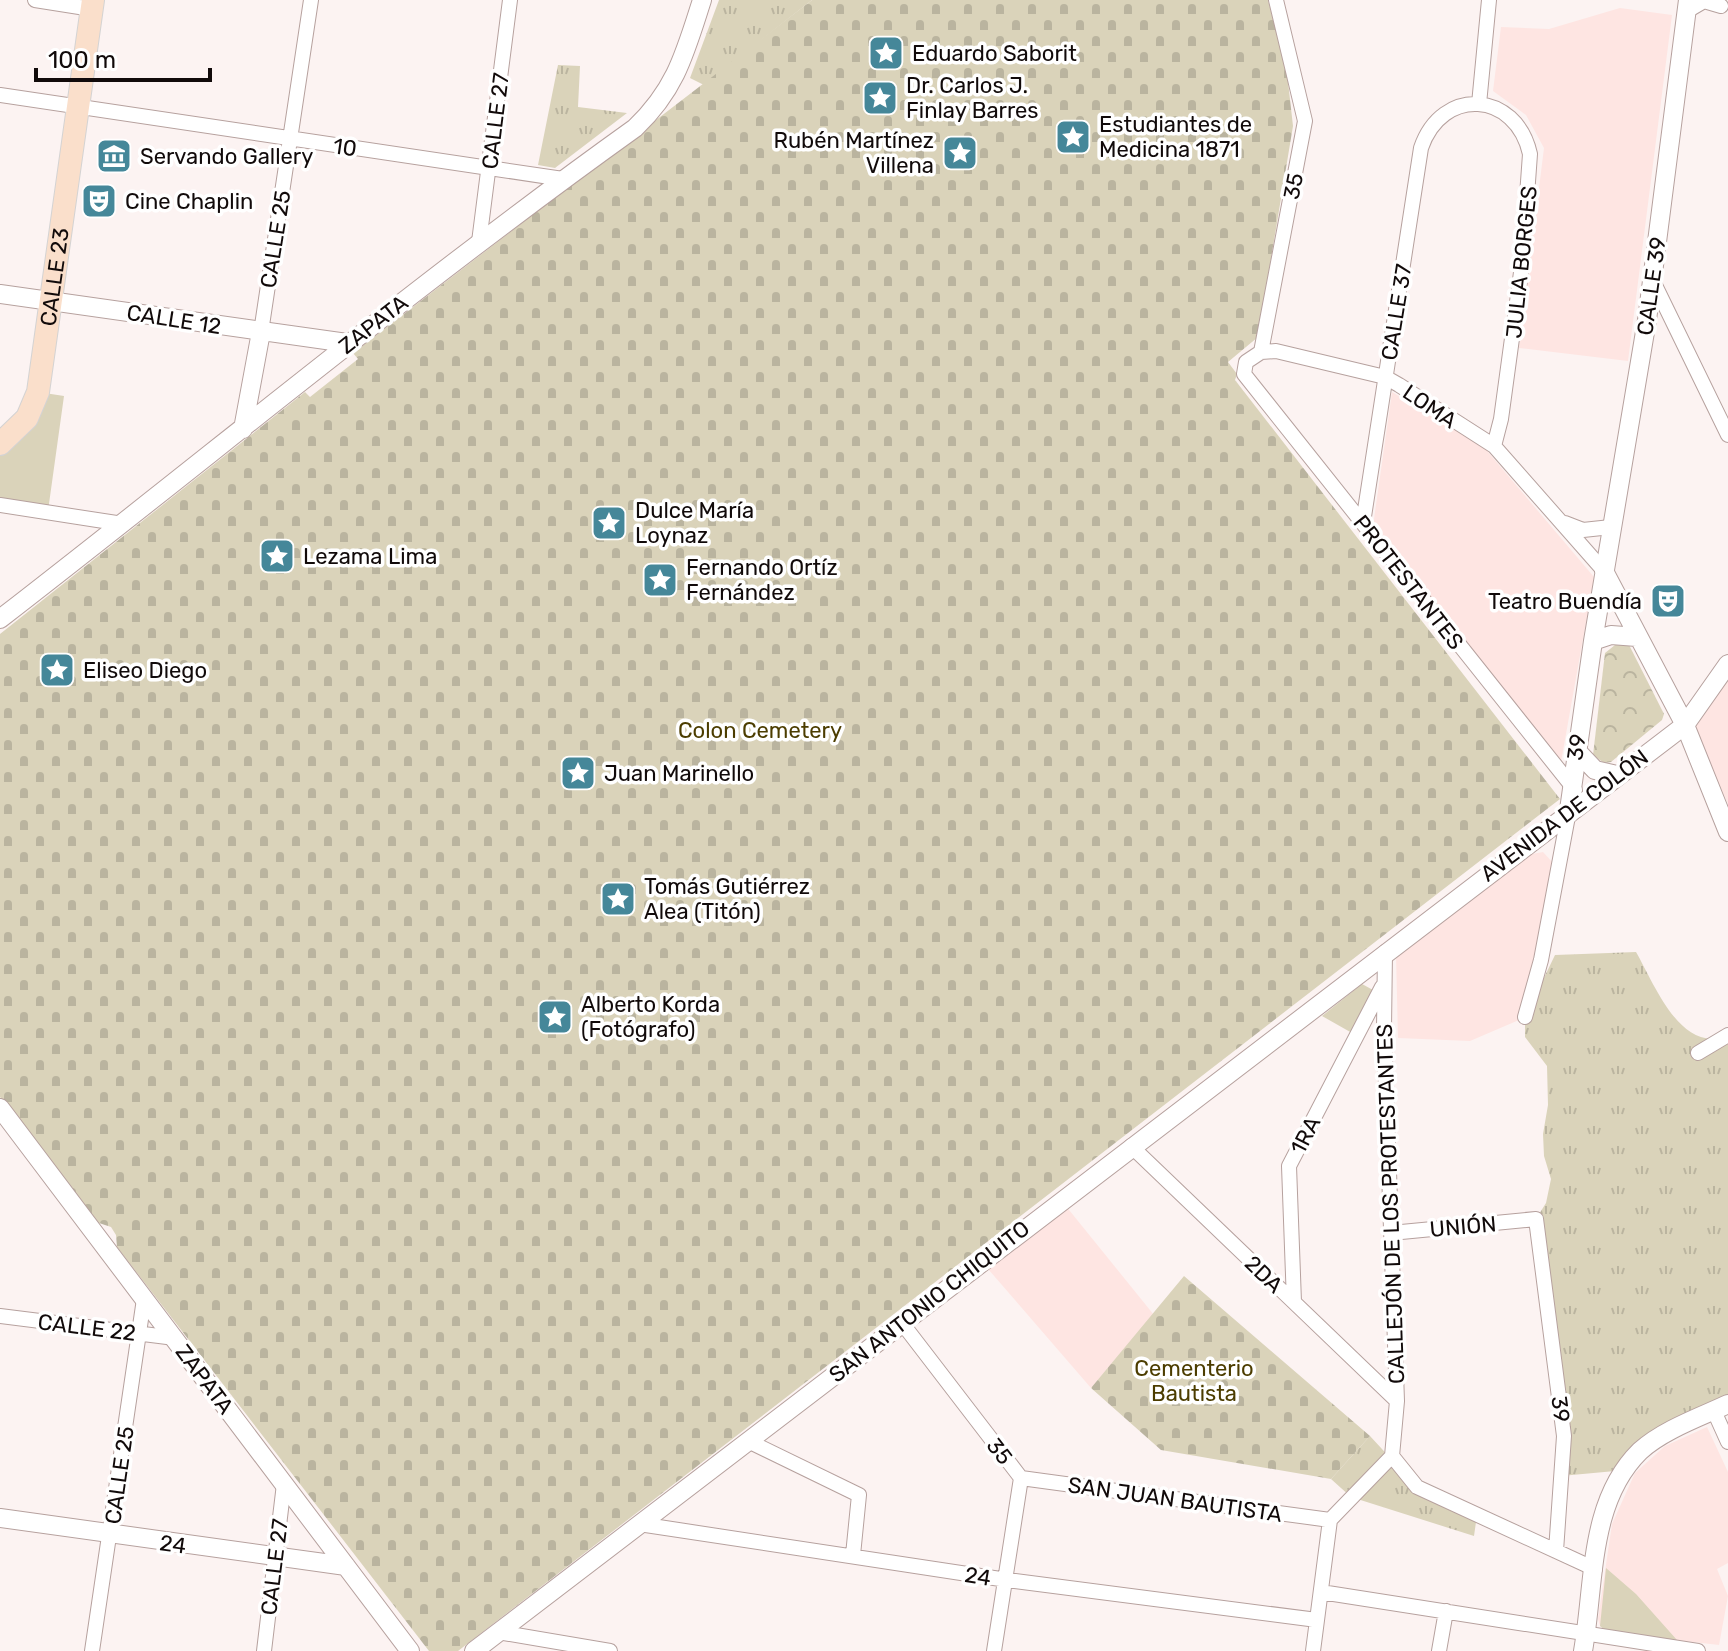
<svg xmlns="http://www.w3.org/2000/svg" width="1728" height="1651" viewBox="0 0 1728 1651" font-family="Rubik,sans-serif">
<defs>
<pattern id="grass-tufts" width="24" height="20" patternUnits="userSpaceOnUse" patternTransform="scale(2)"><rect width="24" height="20" fill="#dad3ba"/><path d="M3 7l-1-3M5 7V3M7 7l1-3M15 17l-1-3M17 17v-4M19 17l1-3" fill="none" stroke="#bab49f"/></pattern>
<pattern id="forest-crowns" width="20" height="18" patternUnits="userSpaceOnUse" patternTransform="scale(2)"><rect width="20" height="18" fill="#dad3ba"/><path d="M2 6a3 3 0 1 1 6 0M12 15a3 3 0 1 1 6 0" fill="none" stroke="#bab49f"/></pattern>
<pattern id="cemetery-stones" width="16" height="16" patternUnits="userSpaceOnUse" patternTransform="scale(2)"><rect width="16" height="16" fill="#dad3ba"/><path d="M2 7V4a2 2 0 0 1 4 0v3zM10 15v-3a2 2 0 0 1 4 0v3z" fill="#bab49f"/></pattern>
</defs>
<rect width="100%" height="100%" fill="#fcf3f2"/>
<!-- built -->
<path fill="#fee5e2" d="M1620 8 1672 15 1628 361 1519 348 1544 148 1526 115 1493 91 1501 27 1549 29Z
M1392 392 1482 445 1594 577 1561 762 1373 526Z
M1728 676V804L1692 724Z
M1543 852 1555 865 1519 1020 1470 1041 1398 1038 1396 955 1532 854Z
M1061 1200 1154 1315 1091 1388 982 1262Z
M1707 1427 1728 1472V1563L1717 1569 1728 1596 1719 1645 1607 1632 1600 1626 1598 1619 1612 1524 1635 1473 1665 1446Z"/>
<!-- grass -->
<path fill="url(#grass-tufts)" d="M719 0H812L704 85 690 78Z
M558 65 580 66 578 107 627 113 555 168 538 165Z
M1636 952C1654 983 1681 1056 1728 1035V1404L1685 1424 1626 1470 1561 1476 1536 1219 1546 1203 1551 1179 1544 1156 1543 1134 1548 1105 1547 1066 1525 1037V1017L1555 955Z
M1370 1436 1417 1487 1477 1515 1474 1536 1351 1497 1331 1479Z"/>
<!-- forest -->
<path fill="url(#forest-crowns)" d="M1625 637 1664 714 1662 720 1611 762 1604 763 1593 755 1605 653Z"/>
<!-- cemetery -->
<path fill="url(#cemetery-stones)" d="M812 0H1268L1287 73 1293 126 1258 337 1228 362 1237 374 1235 380 1560 799 458 1651H429L117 1247 116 1235 111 1227 96 1222 0 1097V634L305 392 310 397 358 359 353 353 357 350Z
M1184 1276 1370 1436 1331 1479 1161 1450 1091 1388Z"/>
<!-- park -->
<path fill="#dad3ba" d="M38 392 64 396 48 511 0 505V444Z
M1362 984 1373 990 1352 1033 1322 1016Z
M1606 1568 1636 1594 1677 1640 1607 1632 1600 1626Z"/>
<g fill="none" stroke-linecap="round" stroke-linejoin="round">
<defs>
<path id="street" d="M35 0 92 9
M1276 0 1305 121 1261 352 1246 362 1244 374 1575 790
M1687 11 1704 1 1721 6
M0 95 563 179
M1479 104 1489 0
M479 242 510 0
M1652 279 1728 435
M261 332 311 0
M1261 352 1276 351 1385 377 1399 385 1494 446 1604 571
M0 505 123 524
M1363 523 1421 148C1442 86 1516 91 1530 154L1522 265 1501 419 1494 446
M1565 523 1583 530 1611 527
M1385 952 1384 1028 1397 1401 1392 1456
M1525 1017 1541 960 1569 811
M1698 1053 1728 1035
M1131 1146 1397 1401
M1391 1233 1536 1219 1564 1436 1556 1551
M1294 1302 1289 1166 1382 987
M0 1316 175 1338
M902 1323 1021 1478 994 1651
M1714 1411 1728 1442
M748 1441 859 1495 853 1555
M1392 1456 1417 1487 1595 1569
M1021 1478 1330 1520
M639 1524 1007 1580 1317 1620
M1321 1592 1698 1651
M498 1632 610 1651
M92 1651 144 1299
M264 1651 284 1484
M1313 1651 1330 1520 1392 1456
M1439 1651 1446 1611"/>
<path id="secondary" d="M0 294 347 343
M243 429 261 332
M1604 571 1685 725 1728 832
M0 619C212 455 417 284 635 128 676 89 685 53 702 0
M1593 641 1611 635 1637 637
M1576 750 1595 770 1617 775
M1569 810 1593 641 1647 320 1688 0
M0 1108 410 1651
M0 1518 346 1566
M474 1651 1685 725 1728 664
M1583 1651C1595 1584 1588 1502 1640 1451 1663 1430 1700 1417 1728 1404"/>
<g id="primary">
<path id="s1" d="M0 444 27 418 38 392 93 0"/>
</g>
</defs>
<!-- street casing -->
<use href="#street" stroke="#b6a19e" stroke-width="16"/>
<!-- secondary casing -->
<use href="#secondary" stroke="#b6a19e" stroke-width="20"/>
<!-- primary casing -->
<use href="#primary" stroke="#d4d3d3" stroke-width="24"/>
<!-- street -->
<use href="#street" stroke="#fff" stroke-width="14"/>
<!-- secondary -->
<use href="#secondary" stroke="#fff" stroke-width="18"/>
<!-- primary -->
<use href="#primary" stroke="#fadfcb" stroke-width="22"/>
</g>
<!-- icons -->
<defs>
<symbol id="sight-square" viewBox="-11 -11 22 22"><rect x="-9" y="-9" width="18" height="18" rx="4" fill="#458799" stroke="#fff"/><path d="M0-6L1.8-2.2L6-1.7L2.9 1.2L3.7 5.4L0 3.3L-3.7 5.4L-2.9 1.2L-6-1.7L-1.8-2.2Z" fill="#fff"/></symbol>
<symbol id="museum-square" viewBox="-11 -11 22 22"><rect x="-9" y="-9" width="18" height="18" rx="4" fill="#458799" stroke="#fff"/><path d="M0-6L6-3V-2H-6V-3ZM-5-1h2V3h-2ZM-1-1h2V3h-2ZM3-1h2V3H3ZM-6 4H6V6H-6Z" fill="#fff"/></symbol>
<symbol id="theatre-square" viewBox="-11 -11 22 22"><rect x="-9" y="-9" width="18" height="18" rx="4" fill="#458799" stroke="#fff"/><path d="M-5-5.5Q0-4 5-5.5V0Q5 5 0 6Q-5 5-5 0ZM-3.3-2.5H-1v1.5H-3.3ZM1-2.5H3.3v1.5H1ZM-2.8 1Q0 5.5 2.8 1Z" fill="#fff"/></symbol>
</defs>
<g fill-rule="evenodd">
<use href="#sight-square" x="866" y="33" width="40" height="40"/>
<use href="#sight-square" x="860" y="78" width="40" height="40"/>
<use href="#sight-square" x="1053" y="117" width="40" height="40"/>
<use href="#sight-square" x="940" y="133" width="40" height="40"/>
<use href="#museum-square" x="94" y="136" width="40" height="40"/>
<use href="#theatre-square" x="79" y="181" width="40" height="40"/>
<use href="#sight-square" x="589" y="503" width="40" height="40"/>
<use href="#sight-square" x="257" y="536" width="40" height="40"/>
<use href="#sight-square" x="640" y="560" width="40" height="40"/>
<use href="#theatre-square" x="1648" y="581" width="40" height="40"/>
<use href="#sight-square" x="37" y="650" width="40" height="40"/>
<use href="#sight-square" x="558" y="753" width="40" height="40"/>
<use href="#sight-square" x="598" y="879" width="40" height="40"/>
<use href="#sight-square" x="535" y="997" width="40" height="40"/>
</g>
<g text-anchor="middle" stroke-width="7" stroke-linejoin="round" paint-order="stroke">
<!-- poi labels -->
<g font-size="22" fill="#110a0a" stroke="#fff" text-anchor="start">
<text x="912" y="61">Eduardo Saborit</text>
<text x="906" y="93">Dr. Carlos J.<tspan x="906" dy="25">Finlay Barres</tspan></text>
<text x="1099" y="132">Estudiantes de<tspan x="1099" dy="25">Medicina 1871</tspan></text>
<text x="934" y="148" text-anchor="end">Rubén Martínez<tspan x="934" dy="25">Villena</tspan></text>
<text x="140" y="164">Servando Gallery</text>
<text x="125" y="209">Cine Chaplin</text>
<text x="635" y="518">Dulce María<tspan x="635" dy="25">Loynaz</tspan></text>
<text x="303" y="564">Lezama Lima</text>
<text x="686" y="575">Fernando Ortíz<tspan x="686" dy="25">Fernández</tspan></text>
<text x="1642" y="609" text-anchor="end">Teatro Buendía</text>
<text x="83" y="678">Eliseo Diego</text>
<text x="604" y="781">Juan Marinello</text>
<text x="644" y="894">Tomás Gutiérrez<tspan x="644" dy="25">Alea (Titón)</tspan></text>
<text x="581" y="1012">Alberto Korda<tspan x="581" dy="25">(Fotógrafo)</tspan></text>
</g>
<!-- street labels -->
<g font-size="22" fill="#110a0a" stroke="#fff">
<text transform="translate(495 121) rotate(-83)" y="8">CALLE 27</text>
<text transform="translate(345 147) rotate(8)" y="8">10</text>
<text transform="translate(1293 186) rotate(-79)" y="8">35</text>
<text transform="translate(275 239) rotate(-81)" y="8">CALLE 25</text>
<text transform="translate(1521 262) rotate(-84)" y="8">JULIA BORGES</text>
<text dy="8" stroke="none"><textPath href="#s1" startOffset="182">CALLE 23</textPath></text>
<text transform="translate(1651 286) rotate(-82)" y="8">CALLE 39</text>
<text transform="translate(1396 312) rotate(-81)" y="8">CALLE 37</text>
<text transform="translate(174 319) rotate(9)" y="8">CALLE 12</text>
<text transform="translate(373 324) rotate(-38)" y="8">ZAPATA</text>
<text transform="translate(1430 406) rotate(34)" y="8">LOMA</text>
<text transform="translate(1409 582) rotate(52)" y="8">PROTESTANTES</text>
<text transform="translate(1576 747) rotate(-82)" y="8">39</text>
<text transform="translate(1564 815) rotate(-37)" y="8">AVENIDA DE COLÓN</text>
<text transform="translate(1305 1135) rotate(-63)" y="8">1RA</text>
<text transform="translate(1390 1204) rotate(-92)" y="8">CALLEJÓN DE LOS PROTESTANTES</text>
<text transform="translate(1463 1226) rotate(-5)" y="8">UNIÓN</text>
<text transform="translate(1264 1274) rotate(44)" y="8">2DA</text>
<text transform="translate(929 1301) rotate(-38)" y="8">SAN ANTONIO CHIQUITO</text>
<text transform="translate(87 1327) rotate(7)" y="8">CALLE 22</text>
<text transform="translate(205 1379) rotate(53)" y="8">ZAPATA</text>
<text transform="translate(1561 1409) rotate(82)" y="8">39</text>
<text transform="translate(1000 1451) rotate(52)" y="8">35</text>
<text transform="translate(119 1475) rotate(-82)" y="8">CALLE 25</text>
<text transform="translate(1175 1499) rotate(8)" y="8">SAN JUAN BAUTISTA</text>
<text transform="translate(173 1544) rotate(8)" y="8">24</text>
<text transform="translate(274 1567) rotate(-83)" y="8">CALLE 27</text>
<text transform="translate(978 1576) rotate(9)" y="8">24</text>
</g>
<!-- park labels -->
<g font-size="22" fill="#4c3d00" stroke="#fff">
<text x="760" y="738">Colon Cemetery</text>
<text x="1194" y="1376">Cementerio<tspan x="1194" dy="25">Bautista</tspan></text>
</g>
</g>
<!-- scale -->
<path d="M36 68v12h174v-12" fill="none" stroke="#110a0a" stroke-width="4"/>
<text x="48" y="68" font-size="24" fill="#110a0a" stroke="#ffffff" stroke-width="6" paint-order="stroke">100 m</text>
</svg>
